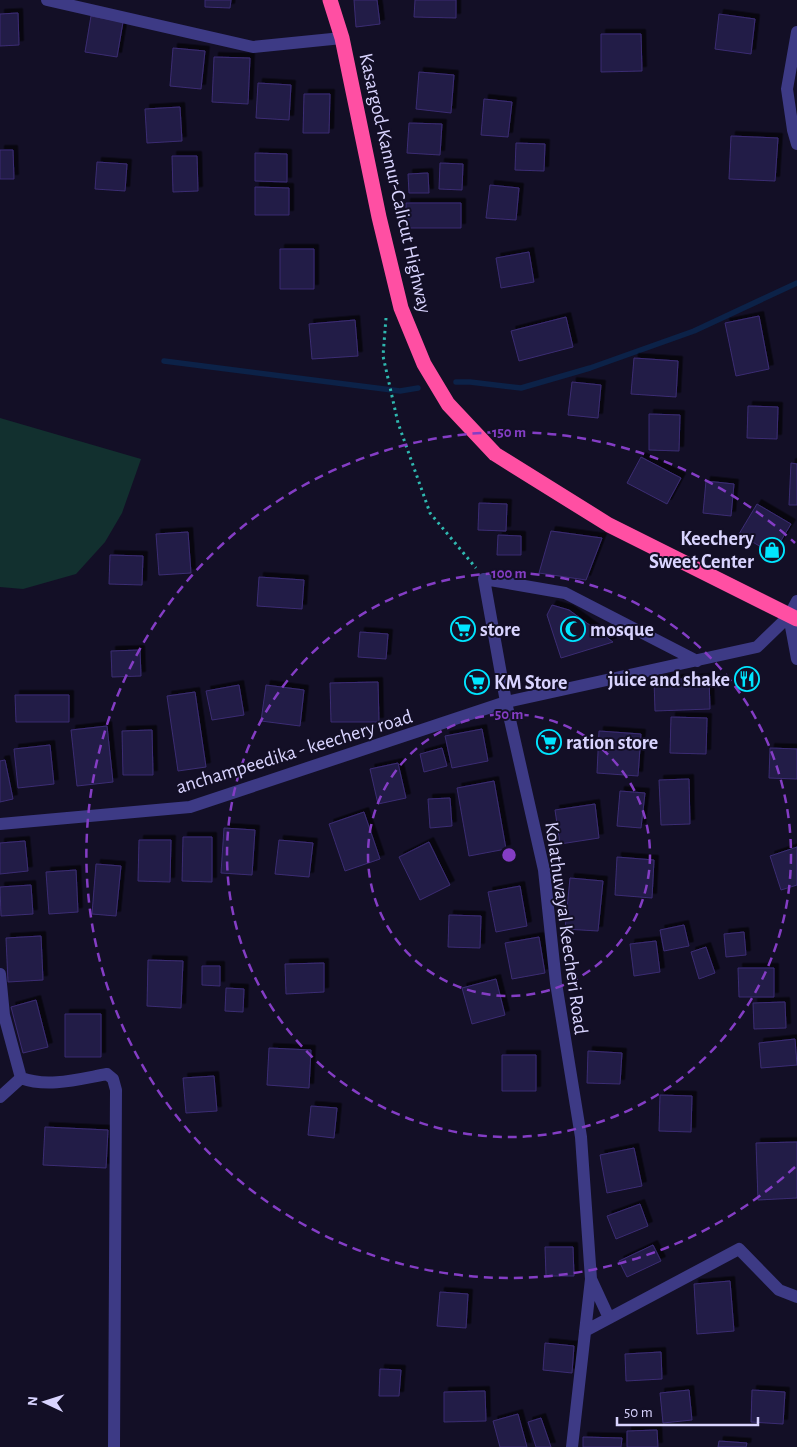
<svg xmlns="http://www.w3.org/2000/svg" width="797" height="1447" viewBox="0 0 797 1447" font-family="'Alegreya Sans',sans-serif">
<defs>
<filter id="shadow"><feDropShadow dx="4.5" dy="-4.5" stdDeviation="0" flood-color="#0009"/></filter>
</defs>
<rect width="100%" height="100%" fill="#130f26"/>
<!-- green -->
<path fill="#12302f" d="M0 418 141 459 122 513 105 542 76 574 23 589 0 587Z"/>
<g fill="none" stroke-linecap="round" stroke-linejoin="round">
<!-- stream -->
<path stroke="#0c2248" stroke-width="5.5" d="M164 361 400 391 418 388
M456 382H470L521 388 590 368 694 331 797 283"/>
</g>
<!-- building -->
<path fill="#241b47" stroke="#3b2d73" filter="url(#shadow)" d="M205 0H231L230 8 205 7Z
M354 0H377L380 24 356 27Z
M415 0H456V18L414 17Z
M18 13 19 45 0 46V14Z
M719 14 755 19 751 54 715 49Z
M91 16 123 22 117 57 85 52Z
M601 34H641L642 71 601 72Z
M173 48 205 51 201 89 170 86Z
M214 57 250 58 248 104 212 102Z
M419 72 454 75 451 113 416 109Z
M258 83 291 85 289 120 256 118Z
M304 94H330L329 133H303Z
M484 99 512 102 508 137 481 135Z
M180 107 182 141 147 143 145 109Z
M409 123 442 124 440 155 407 153Z
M731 136 778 138 775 181 729 179Z
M516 143 545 144 544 171 515 170Z
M0 150H13L14 179H0Z
M255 153 287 154V182L255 181Z
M172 156H197L198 191 173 192Z
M97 162 127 164 125 191 95 189Z
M440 163 463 164 462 190 439 189Z
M428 173 429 193H409L408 174Z
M490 185 519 188 516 220 486 218Z
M255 187 289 188V215H255Z
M406 203H461V228H406Z
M280 249H314V289H280Z
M529 252 534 282 501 288 496 258Z
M759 316 769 369 736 376 725 323Z
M566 317 573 347 519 361 511 331Z
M355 320 358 356 312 359 309 324Z
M634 358 678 361 676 397 631 394Z
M572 382 601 385 598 418 568 415Z
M748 406 778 407 777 439 747 438Z
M649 414 680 415 679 451 649 450Z
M641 457 681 478 667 504 627 483Z
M791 463 797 464V505H789Z
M706 481 734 484 731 516 703 513Z
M479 503 507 504 506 531 478 530Z
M757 504 791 524 773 554 739 534Z
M551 531 602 538 586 580 539 573Z
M188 532 191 573 159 575 156 534Z
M498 535 521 536V555H497Z
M110 555 143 556 142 585 109 584Z
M259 577 304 580 302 609 257 606Z
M552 605 569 610 613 642 561 658 547 615Z
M360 632 388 634 386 659 358 657Z
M140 650 141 676 112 677 111 651Z
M709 678 710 709 655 711 654 680Z
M378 682 379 722H331L330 683Z
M239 685 244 715 212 720 206 691Z
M266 685 304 690 300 726 261 721Z
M195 692 206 767 178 771 167 696Z
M15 695H69V722H16Z
M671 717 707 718 706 754 670 753Z
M107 726 113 782 77 786 71 730Z
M482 729 488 761 452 768 445 736Z
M152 730 153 775H123L122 731Z
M599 731 641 734 638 776 597 773Z
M50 745 54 784 18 788 14 749Z
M442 748 447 766 424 772 420 754Z
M770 748 797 749V779L769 778Z
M5 760 13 799 0 802V761Z
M398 763 406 798 378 804 370 769Z
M689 779 690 824 661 825 659 780Z
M494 781 506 849 469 856 457 788Z
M620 791 645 793 641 828 617 826Z
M450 798 452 826 430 828 428 799Z
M595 804 599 838 560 844 555 810Z
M364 812 380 859 345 871 329 824Z
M224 828 255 830 252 875 221 873Z
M183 837H212V882L182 881Z
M139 840H171L170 882 138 881Z
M279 840 313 843 309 877 275 874Z
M25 841 28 871 0 874V843Z
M429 842 450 885 420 900 399 857Z
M797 847V885L781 890 770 856Z
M617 857 654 860 652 898 615 895Z
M96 864 121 866 116 916 92 914Z
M76 870 78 912 49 914 46 872Z
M570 878 603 881 598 931 565 929Z
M31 885 33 914 1 916 0 887Z
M520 886 527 926 496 932 488 892Z
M449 915 481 916 480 948 448 947Z
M684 925 689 946 664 951 660 930Z
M744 932 746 955 726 957 724 934Z
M41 936 43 980 8 982 6 938Z
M539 937 545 973 512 979 505 943Z
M656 941 660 972 634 976 630 944Z
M706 947 715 973 699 979 691 952Z
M148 960 183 961 181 1008 147 1006Z
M324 963V992L286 994 285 964Z
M202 966H220V986L202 985Z
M738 968H774V997H739Z
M496 979 505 1015 472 1024 462 988Z
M226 988 244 989 243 1012 225 1011Z
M36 1000 48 1047 23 1053 11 1007Z
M785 1002 786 1028 754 1029 753 1003Z
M65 1014H101V1057H65Z
M795 1039 797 1065 761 1068 759 1043Z
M269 1048 311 1050 309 1088 267 1085Z
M588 1051 622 1053 620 1084 587 1083Z
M502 1055H536V1091H502Z
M214 1076 217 1111 186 1113 183 1078Z
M660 1095 692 1096 691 1132 659 1131Z
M311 1106 337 1108 334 1138 308 1135Z
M45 1127 108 1130 106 1168 43 1165Z
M797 1142V1198L758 1200 756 1143Z
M634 1148 642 1186 607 1193 600 1155Z
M640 1204 648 1226 616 1239 607 1216Z
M653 1245 661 1261 627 1277 619 1261Z
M545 1247H573L574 1276H546Z
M730 1281 734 1331 697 1334 694 1284Z
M440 1292 468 1294 466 1328 437 1326Z
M545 1343 574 1346 572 1373 543 1370Z
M661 1352 662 1379 626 1381 625 1354Z
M380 1369 401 1370 399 1396H379Z
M689 1390 692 1420 663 1423 660 1393Z
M752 1390 785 1392 783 1424 751 1422Z
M485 1391 486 1421 444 1422V1392Z
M518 1414 527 1447H500L493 1421Z
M541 1418 551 1447H536L528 1422Z
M657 1430 658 1447H627V1431Z
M583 1437 622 1438 621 1447H583Z
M719 1441 747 1443 746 1447H718Z"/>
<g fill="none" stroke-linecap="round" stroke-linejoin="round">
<!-- path -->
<path stroke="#2fb8b0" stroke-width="3" stroke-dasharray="2.5 4" stroke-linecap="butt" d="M386 318 383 356 398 423 430 513 476 568"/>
<!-- minor -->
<path stroke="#3d3a85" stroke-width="12" d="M47 0 253 47 342 38
M797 32 787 89 793 130 797 144
M789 616 797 659
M0 824 190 807 506 702 757 647 789 616 797 601
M0 974 4 1015 21 1078 0 1097
M21 1078C48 1088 79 1079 107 1074L113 1079 116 1090 114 1447
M591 1279 609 1318
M585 1331 739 1249 779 1290 797 1297
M572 1447 591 1279 581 1137 556 983 544 870 506 702 484 579 565 593 697 661"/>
<!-- highway -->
<path stroke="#ff4fa3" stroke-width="15" d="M330 0 342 38 379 217 401 308 424 364 448 404 495 454 609 525 797 619"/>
</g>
<!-- distance rings -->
<g fill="none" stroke="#843dc5" stroke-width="2.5" stroke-dasharray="9 6">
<circle cx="509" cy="855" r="141"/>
<circle cx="509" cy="855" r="282"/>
<path d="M795 1167A423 423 0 1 1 795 543"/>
</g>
<!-- icons -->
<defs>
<symbol id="shop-ring" viewBox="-11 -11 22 22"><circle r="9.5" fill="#130f26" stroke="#00e5ff" stroke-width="1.5"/><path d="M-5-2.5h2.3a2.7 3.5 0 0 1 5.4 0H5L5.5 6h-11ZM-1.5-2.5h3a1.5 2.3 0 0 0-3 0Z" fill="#00e5ff"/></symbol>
<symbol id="supermarket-ring" viewBox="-11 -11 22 22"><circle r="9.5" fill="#130f26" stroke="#00e5ff" stroke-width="1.5"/><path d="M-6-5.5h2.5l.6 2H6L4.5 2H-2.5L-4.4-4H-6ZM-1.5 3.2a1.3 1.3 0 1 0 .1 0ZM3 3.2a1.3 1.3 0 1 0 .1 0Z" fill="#00e5ff"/></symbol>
<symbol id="mosque-ring" viewBox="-11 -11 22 22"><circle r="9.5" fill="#130f26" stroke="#00e5ff" stroke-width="1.5"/><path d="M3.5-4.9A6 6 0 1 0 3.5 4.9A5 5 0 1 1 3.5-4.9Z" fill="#00e5ff"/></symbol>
<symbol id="restaurant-ring" viewBox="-11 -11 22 22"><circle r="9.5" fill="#130f26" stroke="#00e5ff" stroke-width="1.5"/><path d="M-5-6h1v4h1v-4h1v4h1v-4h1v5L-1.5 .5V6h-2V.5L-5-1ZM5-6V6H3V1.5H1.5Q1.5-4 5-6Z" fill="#00e5ff"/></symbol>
</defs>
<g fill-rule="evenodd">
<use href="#shop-ring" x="758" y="536" width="28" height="28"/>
<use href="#supermarket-ring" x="449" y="615" width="28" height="28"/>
<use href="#mosque-ring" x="559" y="615" width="28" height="28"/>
<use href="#restaurant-ring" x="733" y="665" width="28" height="28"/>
<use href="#supermarket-ring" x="463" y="668" width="28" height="28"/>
<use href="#supermarket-ring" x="535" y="728" width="28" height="28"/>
</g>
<g text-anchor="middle" stroke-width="4" stroke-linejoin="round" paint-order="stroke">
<!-- street labels -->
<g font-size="20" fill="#d9d4ff" stroke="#130f26">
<text transform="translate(396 183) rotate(77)" y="7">Kasargod-Kannur-Calicut Highway</text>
<text transform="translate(294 751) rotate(-17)" y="7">anchampeedika - keechery road</text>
<text transform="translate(567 928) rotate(82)" y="7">Kolathuvayal Keecheri Road</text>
</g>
<!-- poi labels -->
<g font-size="20" font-weight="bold" fill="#d9d4ff" stroke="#130f26" text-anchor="start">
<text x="754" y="545" text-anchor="end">Keechery<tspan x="754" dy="23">Sweet Center</tspan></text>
<text x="480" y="636">store</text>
<text x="590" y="636">mosque</text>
<text x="730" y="686" text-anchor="end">juice and shake</text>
<text x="494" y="689">KM Store</text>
<text x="566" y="749">ration store</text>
</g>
</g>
<circle cx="509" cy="855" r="8" fill="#843dc5" stroke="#130f26" stroke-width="2.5"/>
<g font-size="15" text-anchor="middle" font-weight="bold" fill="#843dc5" stroke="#130f26" stroke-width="4" stroke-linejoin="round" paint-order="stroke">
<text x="509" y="437">150 m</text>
<text x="509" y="578">100 m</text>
<text x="509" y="719">50 m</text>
</g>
<!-- north arrow -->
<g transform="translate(45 1402) rotate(274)" stroke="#130f26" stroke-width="4" paint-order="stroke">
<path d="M0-4L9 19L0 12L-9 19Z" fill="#d9d4ff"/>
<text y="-8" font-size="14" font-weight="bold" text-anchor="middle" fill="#d9d4ff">N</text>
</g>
<!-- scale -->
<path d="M617 1417v8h141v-8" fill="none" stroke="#d9d4ff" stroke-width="2.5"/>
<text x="624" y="1417" font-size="15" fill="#d9d4ff" stroke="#130f26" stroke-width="4" paint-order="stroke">50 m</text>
</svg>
